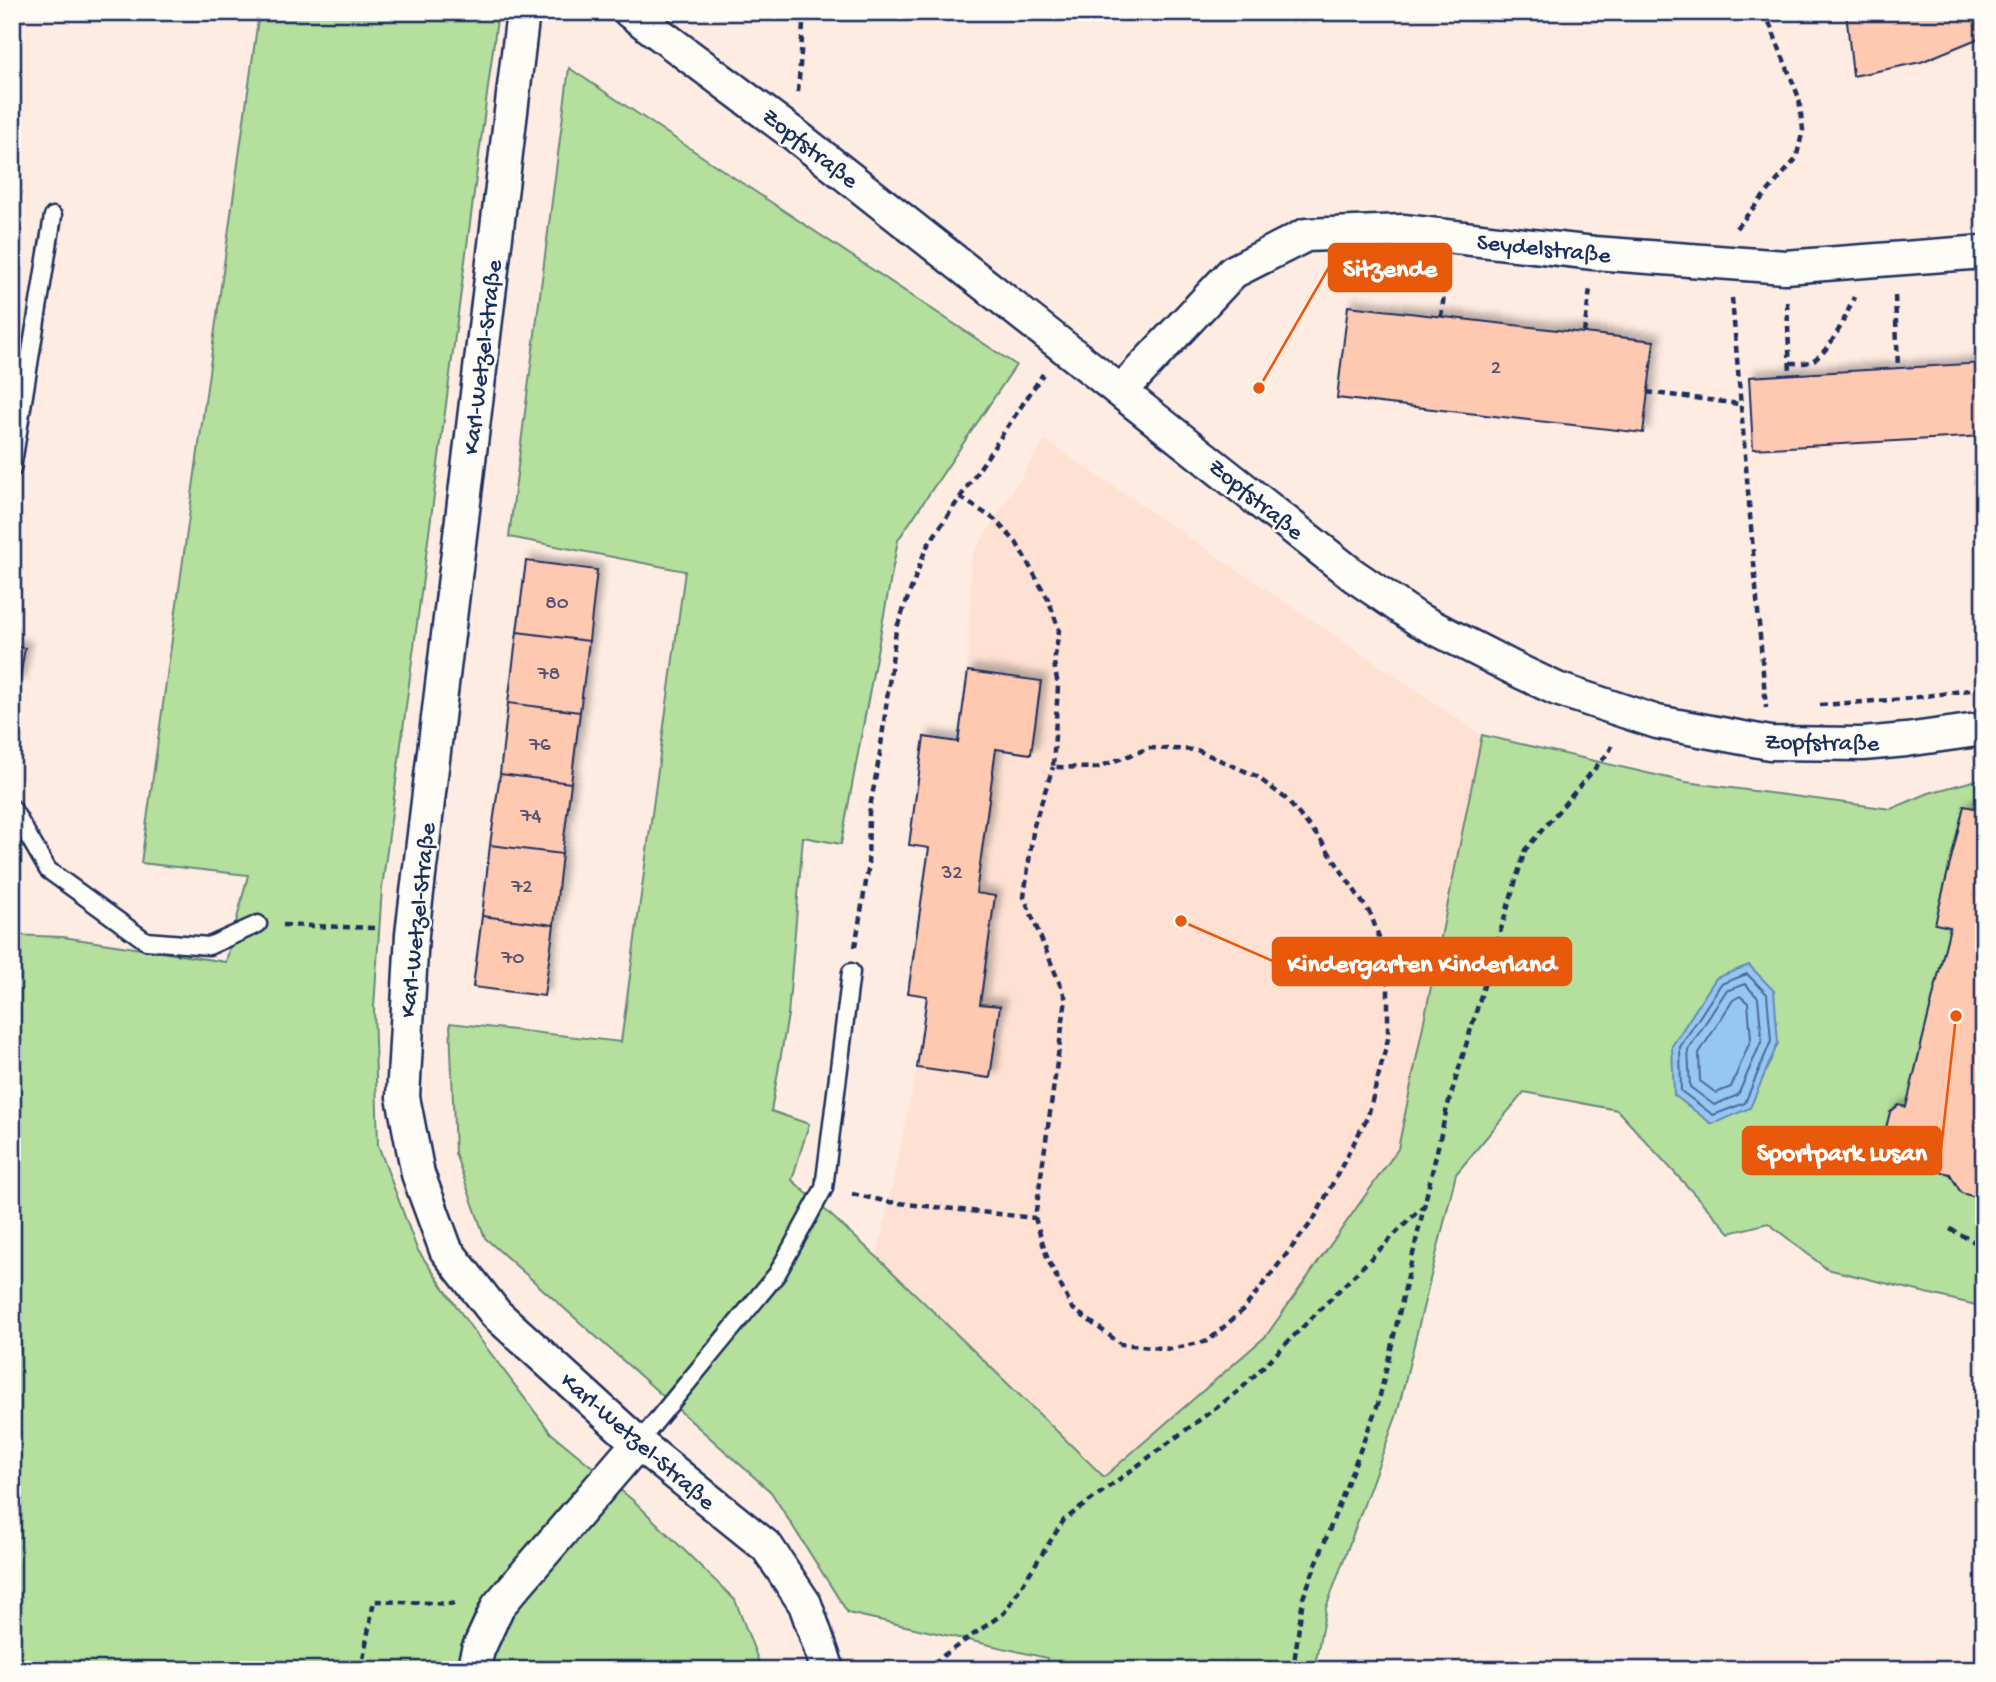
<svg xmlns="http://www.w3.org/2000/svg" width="1996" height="1682" viewBox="0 0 1996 1682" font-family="'Gochi Hand',sans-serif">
<defs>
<filter id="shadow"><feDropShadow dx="6" dy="-6" stdDeviation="3.5" flood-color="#0004"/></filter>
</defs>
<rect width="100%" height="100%" fill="#feece2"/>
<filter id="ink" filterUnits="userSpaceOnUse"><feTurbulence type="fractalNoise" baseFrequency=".0143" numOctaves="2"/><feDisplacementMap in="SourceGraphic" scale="14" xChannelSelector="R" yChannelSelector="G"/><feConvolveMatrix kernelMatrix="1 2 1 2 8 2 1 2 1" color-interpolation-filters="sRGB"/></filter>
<g filter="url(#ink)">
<!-- built -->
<path fill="#fee1d3" d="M1045 440 1482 735 1398 1149 1266 1336 1105 1477 877 1257 917 1068 927 996 908 993 928 848 909 845 924 737 958 742 968 671 971 557Z"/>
<!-- green -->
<path fill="#b5df9c" stroke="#68877d" stroke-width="2" d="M259 12H486L497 19 382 888 374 1007 378 1145 417 1249 470 1326 551 1433 635 1502 735 1600 762 1670H12V935L63 937 226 962 248 875 141 863Z
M569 68 1016 365 898 540 841 844 803 837 788 1015 771 1111 809 1124 792 1180 877 1257 1104 1477 1266 1336 1398 1149 1482 735 1686 782 1891 809 1929 793 1984 778V1307L1827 1269 1768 1223 1730 1233 1617 1110 1524 1092 1456 1174 1397 1414 1326 1608 1314 1670H1046L1047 1658 848 1613 771 1492 485 1238 455 1153 450 1023 621 1042 685 571 509 537Z"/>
<!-- water -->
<path fill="#96c6f2" stroke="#658ab7" stroke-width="2" d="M1749 965 1774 991 1778 1043 1750 1108 1712 1124 1674 1095 1672 1046 1716 978Z"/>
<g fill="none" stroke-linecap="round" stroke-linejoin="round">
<!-- shore -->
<path stroke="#4c6b99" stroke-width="2" d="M1747 974 1767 994 1771 1041 1745 1103 1713 1115 1681 1091 1680 1047 1721 984Z
M1745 984 1758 998 1762 1040 1738 1095 1714 1105 1690 1087 1688 1050 1726 991Z
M1740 996 1748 1003 1751 1039 1731 1087 1716 1093 1700 1081 1699 1053 1733 1000Z"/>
</g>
<!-- building -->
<path fill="#ffc8b1" stroke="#1b2f5e" stroke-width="2" filter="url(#shadow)" d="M1846 12H1984V36L1921 62 1853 76Z
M1348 306 1654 341 1643 433 1337 398Z
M1984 363V436L1753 449 1749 377Z
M526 561 597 570 589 641 517 632Z
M517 632 589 641 580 712 508 703Z
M12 646 25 648 19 684 12 683Z
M968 671 1041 681 1031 754 996 749 976 893 995 896 980 1004 1000 1006 990 1078 917 1068 927 996 908 993 929 848 909 845 924 737 958 742Z
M508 703 580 712 571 783 500 774Z
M500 774 571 783 562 854 490 845Z
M1964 806 1984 810V1195L1979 1198 1961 1193 1950 1174 1887 1160 1881 1148 1890 1112 1899 1105 1906 1107 1950 927 1935 924Z
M490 845 562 854 554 925 482 916Z
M482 916 554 925 544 996 473 987Z"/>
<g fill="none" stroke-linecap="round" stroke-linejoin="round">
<defs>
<path id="service" d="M12 469 53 216
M12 808 48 870 146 941 209 946 258 924
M638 1443 777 1274 824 1188 851 972"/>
<path id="minor" d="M523 12 412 934 403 1097 418 1174 446 1250 496 1314 638 1443 767 1547 805 1604 828 1670
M630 12 795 135 1353 575 1419 620 1523 673 1557 689 1657 722 1770 743 1863 744 1906 740 1984 729
M1122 390 1233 272 1306 235 1403 231 1594 253 1785 267 1984 252
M473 1670 478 1650 498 1606 638 1443"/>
</defs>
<!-- service casing -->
<use href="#service" stroke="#1b2f5e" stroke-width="21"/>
<!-- minor casing -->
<use href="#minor" stroke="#1b2f5e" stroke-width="37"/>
<!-- path -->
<path stroke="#1b2f5e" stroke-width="4.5" stroke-dasharray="7 5" stroke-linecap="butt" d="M12 14 13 12
M798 92 804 12
M1736 228 1796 159 1803 130 1799 98 1765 12
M1895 296 1898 368
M1732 298 1766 708
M1787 302 1790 374
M1441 317 1447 273
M1584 333 1590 289
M1790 363C1797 363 1806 364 1812 361 1831 351 1846 316 1854 297
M1647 392 1740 404
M960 497 994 519 1016 542 1049 601 1059 630 1054 663 1058 686 1053 767 1096 768 1149 748 1197 750 1256 776 1285 798 1320 839 1371 915 1388 962V1039L1368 1116 1314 1219 1243 1310 1208 1341 1171 1349 1121 1344 1072 1308 1048 1260 1035 1218 1066 999 1024 897 1034 825 1053 767
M1820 705 1904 699 1984 688
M283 925 376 928
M855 947 868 870 869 813 880 753 896 630 926 548 1043 374
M852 1194 889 1202 1035 1218
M1950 1229 1984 1247
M361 1670 374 1601 459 1604
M923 1670 1004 1613 1064 1520 1240 1390 1423 1206
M1293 1670 1303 1598 1378 1404 1447 1108 1525 850 1609 752 1612 746"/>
<!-- service -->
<use href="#service" stroke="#fdfcf7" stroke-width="16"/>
<!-- minor -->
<use href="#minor" stroke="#fdfcf7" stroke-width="32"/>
</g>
</g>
<g text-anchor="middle" stroke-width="5" stroke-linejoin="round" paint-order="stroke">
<!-- number labels -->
<g font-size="21" fill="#545573">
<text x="1496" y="373">2</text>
<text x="557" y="608">80</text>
<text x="549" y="679">78</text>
<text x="540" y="750">76</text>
<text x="531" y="821">74</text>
<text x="952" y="878">32</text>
<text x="522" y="892">72</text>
<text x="513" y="963">70</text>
</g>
<!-- street labels -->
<g font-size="24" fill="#1b2f5e" stroke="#fdfcf7">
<text transform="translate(811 147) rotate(38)" y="8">Zopfstraße</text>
<text transform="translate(1544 247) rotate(6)" y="8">Seydelstraße</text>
<text transform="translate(481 357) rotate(-83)" y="8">Karl-Wetzel-Straße</text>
<text transform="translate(1257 498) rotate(39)" y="8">Zopfstraße</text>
<text transform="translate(1822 741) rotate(1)" y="8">Zopfstraße</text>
<text transform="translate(416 920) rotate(-84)" y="8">Karl-Wetzel-Straße</text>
<text transform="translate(639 1440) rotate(41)" y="8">Karl-Wetzel-Straße</text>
</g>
</g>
<!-- callouts -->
<path fill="none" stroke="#e8590c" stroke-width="2.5" d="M1259 388L1329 267M1181 921L1273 961M1956 1016L1941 1150"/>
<g fill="#e8590c" stroke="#fdfcf7" stroke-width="2.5">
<circle cx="1259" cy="388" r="7"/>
<circle cx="1181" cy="921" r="7"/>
<circle cx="1956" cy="1016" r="7"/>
</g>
<g fill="#e8590c" stroke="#e8590c" stroke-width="2.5">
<rect x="1329" y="244" width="122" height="47" rx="7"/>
<rect x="1273" y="938" width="298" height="47" rx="7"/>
<rect x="1743" y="1127" width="198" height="47" rx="7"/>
</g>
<g font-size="26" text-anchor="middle" font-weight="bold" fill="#fff">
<text x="1390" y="276">Sitzende</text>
<text x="1422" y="971">Kindergarten Kinderland</text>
<text x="1842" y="1160">Sportpark Lusan</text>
</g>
<!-- margin -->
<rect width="1996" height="1682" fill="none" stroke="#fdfcf7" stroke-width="42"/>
<rect x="21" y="21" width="1954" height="1640" fill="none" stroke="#1b2f5e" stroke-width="2.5" filter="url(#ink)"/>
</svg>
